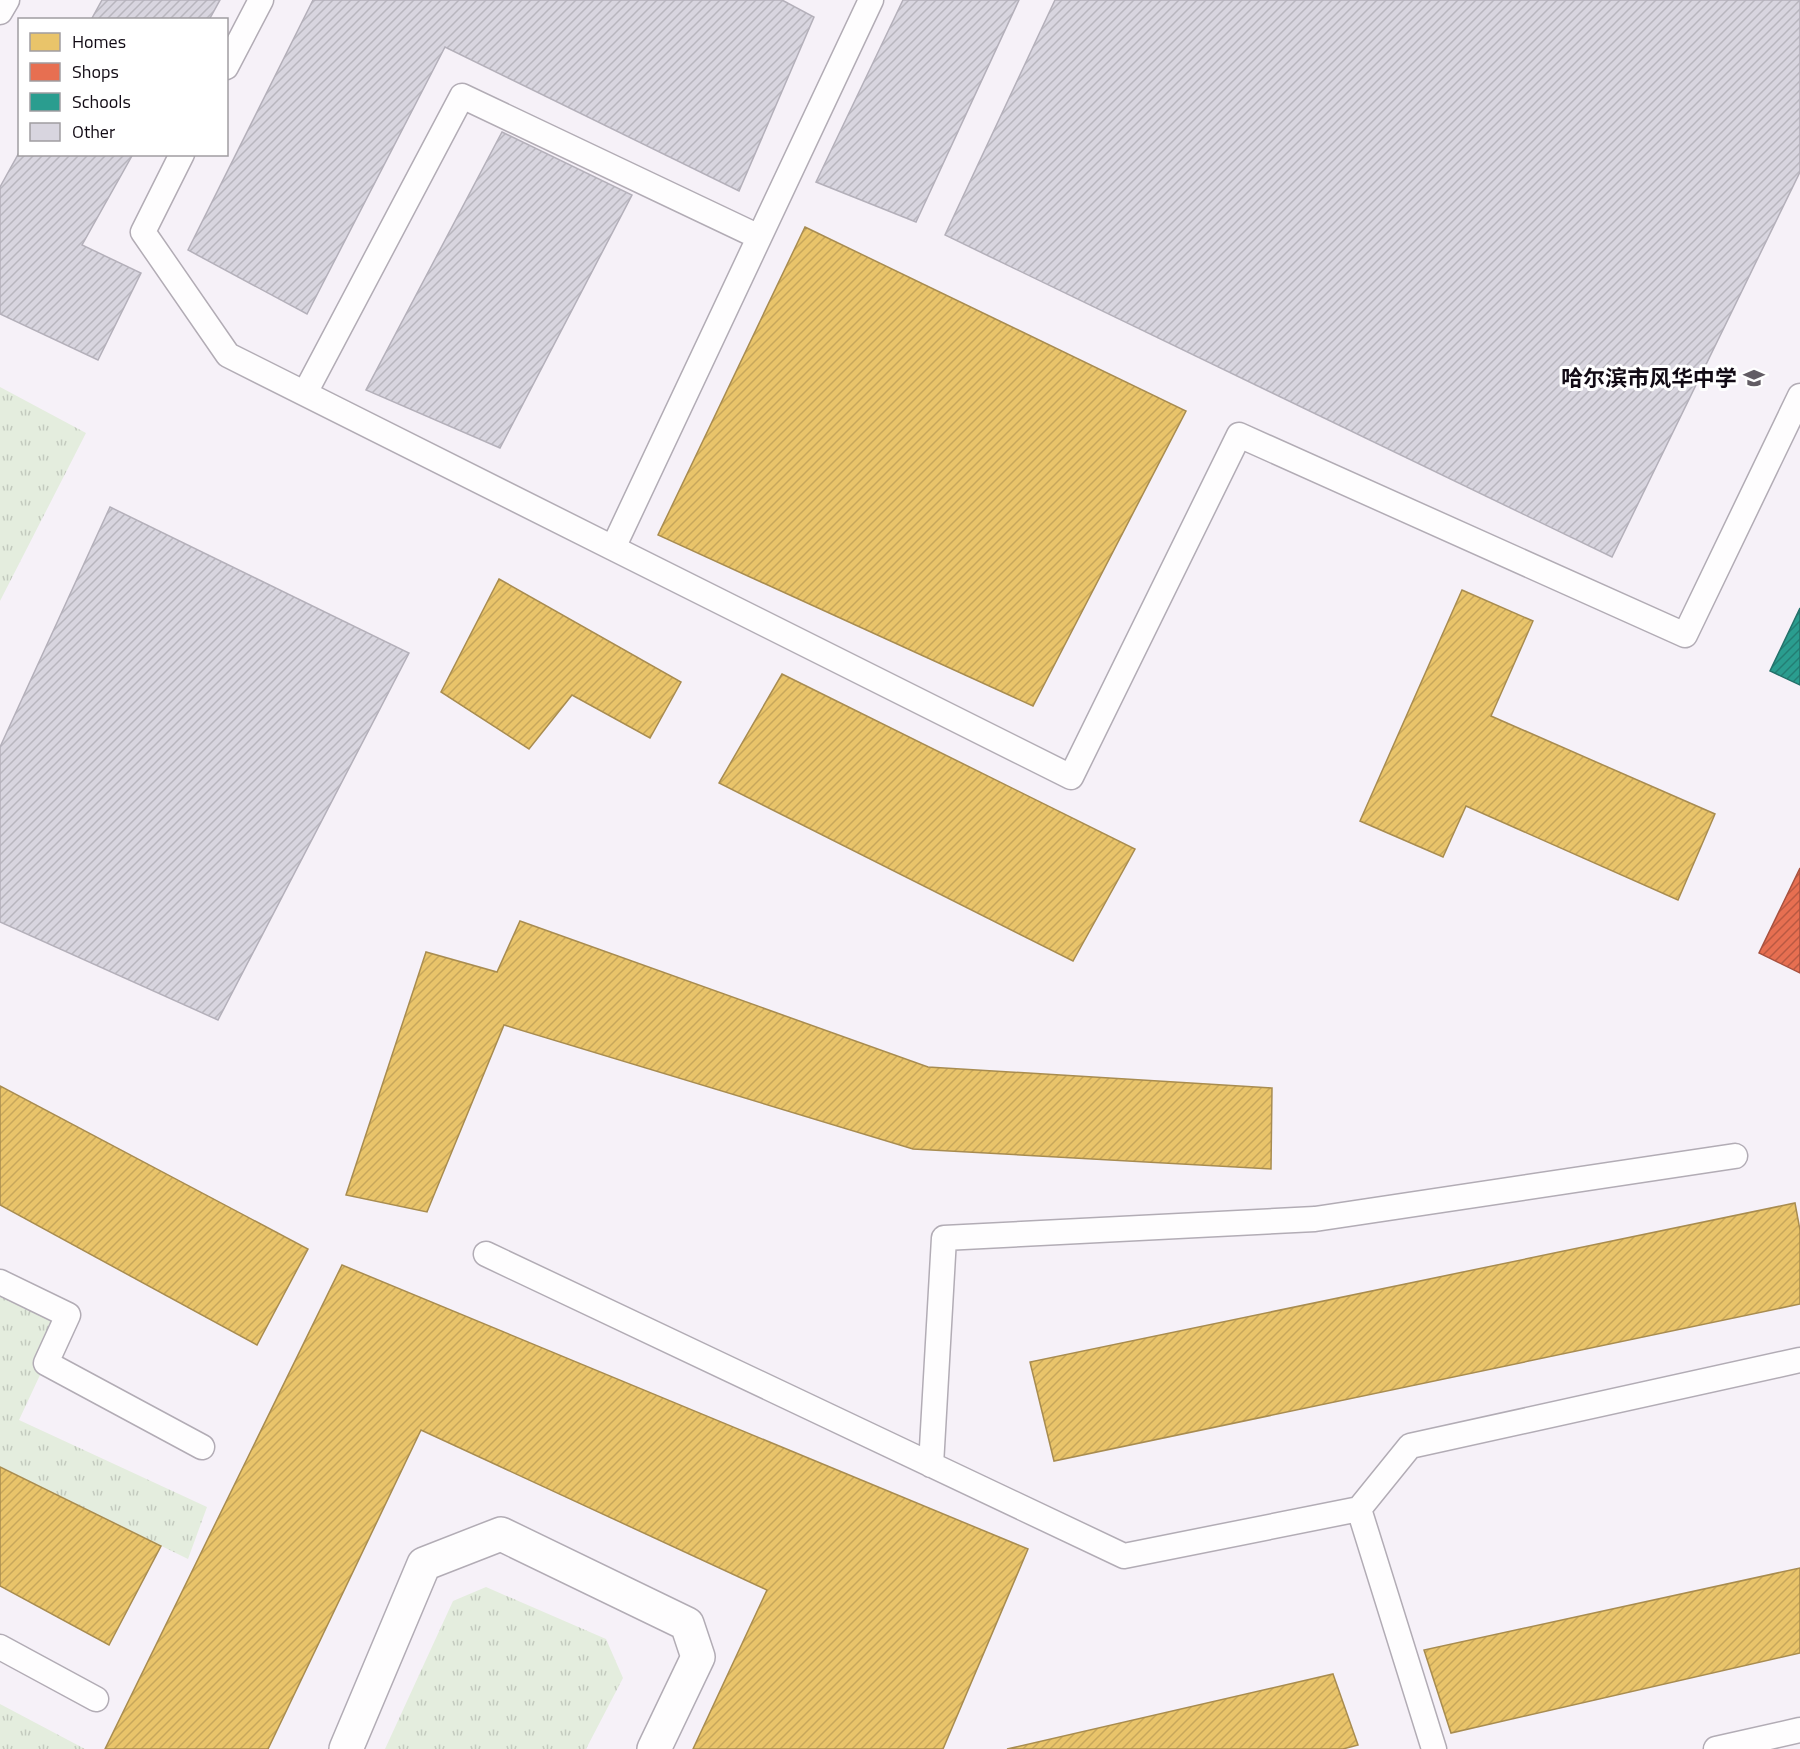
<svg xmlns="http://www.w3.org/2000/svg" width="1800" height="1749" viewBox="0 0 1800 1749" font-family="'Titillium Web','Noto Sans SC',sans-serif">
<defs>
<pattern id="grass-tufts" width="24" height="20" patternUnits="userSpaceOnUse" patternTransform="scale(1.5)"><rect width="24" height="20" fill="#e4edde"/><path d="M3 7l-1-3M5 7V3M7 7l1-3M15 17l-1-3M17 17v-4M19 17l1-3" fill="none" stroke="#c3cabe"/></pattern>
<pattern id="homes-hatch" width="6" height="6" patternUnits="userSpaceOnUse" patternTransform="scale(1.5)"><rect width="6" height="6" fill="#e9c46a"/><path d="M-1 1l2-2M0 6l6-6M5 7l2-2" fill="none" stroke="#c7a75b"/></pattern>
<pattern id="shops-hatch" width="6" height="6" patternUnits="userSpaceOnUse" patternTransform="scale(1.5)"><rect width="6" height="6" fill="#e76f51"/><path d="M-1 1l2-2M0 6l6-6M5 7l2-2" fill="none" stroke="#ba5942"/></pattern>
<pattern id="schools-hatch" width="6" height="6" patternUnits="userSpaceOnUse" patternTransform="scale(1.5)"><rect width="6" height="6" fill="#2a9d8f"/><path d="M-1 1l2-2M0 6l6-6M5 7l2-2" fill="none" stroke="#237e74"/></pattern>
<pattern id="building-hatch" width="6" height="6" patternUnits="userSpaceOnUse" patternTransform="scale(1.5)"><rect width="6" height="6" fill="#d8d5df"/><path d="M-1 1l2-2M0 6l6-6M5 7l2-2" fill="none" stroke="#b8b6be"/></pattern>
</defs>
<rect width="100%" height="100%" fill="#f6f1f8"/>
<!-- grass -->
<path fill="url(#grass-tufts)" d="M0 387 86 433 0 601Z
M0 1282 68 1315 19 1420 207 1507 188 1559 0 1467Z
M486 1587 606 1639 623 1678 586 1749H385L453 1601Z
M0 1704 85 1749H0Z"/>
<!-- homes -->
<path fill="url(#homes-hatch)" stroke="#a88c50" stroke-width="1.5" d="M805 227 1186 411 1033 706 658 535Z
M499 579 681 682 650 738 572 695 529 749 441 692Z
M1462 590 1533 621 1491 716 1715 814 1678 900 1466 806 1443 857 1360 821Z
M782 674 1135 849 1073 961 719 783Z
M520 921 928 1067 1272 1088 1271 1169 913 1149 504 1025 427 1212 346 1195 426 952 497 972Z
M0 1086 308 1249 257 1345 0 1205Z
M1795 1203 1800 1230V1304L1054 1461 1030 1362Z
M342 1265 1028 1549 943 1749H693L767 1590 421 1430 268 1749H105Z
M0 1467 161 1546 109 1645 0 1586Z
M1800 1568V1653L1451 1733 1424 1650Z
M1333 1674 1358 1745 1343 1749H1007Z"/>
<!-- shops -->
<path fill="url(#shops-hatch)" stroke="#a7513f" stroke-width="1.5" d="M1800 868V973L1759 953Z"/>
<!-- schools -->
<path fill="url(#schools-hatch)" stroke="#23716a" stroke-width="1.5" d="M1800 608V685L1770 671Z"/>
<!-- building -->
<path fill="url(#building-hatch)" stroke="#b4b0ba" stroke-width="1.5" d="M102 0H220L209 20H91Z
M313 0H782L814 17 739 191 445 47 307 314 188 250Z
M903 0H1019L916 222 816 182Z
M1055 0H1800V172L1612 557 945 235Z
M502 132 632 195 500 448 366 390Z
M20 151V154H133L82 245 141 273 98 360 0 314V187Z
M110 507 409 653 218 1020 0 922V747Z"/>
<g fill="none" stroke-linecap="round" stroke-linejoin="round">
<defs>
<path id="service" d="M871 0 613 548 1071 777 1239 435 1685 635 1800 396
M0 12 7 0
M226 67 261 0
M182 154 143 232 228 355 613 548
M305 393 462 96 759 237
M486 1254 1124 1556 1359 1509 1434 1749
M0 1282 68 1315 46 1363 202 1447
M931 1465 944 1238 1315 1219 1735 1156
M1359 1509 1410 1446 1800 1360
M0 1647 96 1699
M1716 1749 1800 1730"/>
<path id="minor" d="M346 1749 424 1564 501 1534 687 1624 698 1657 654 1749"/>
</defs>
<!-- service casing -->
<use href="#service" stroke="#b2acb5" stroke-width="27"/>
<!-- minor casing -->
<use href="#minor" stroke="#b2acb5" stroke-width="36"/>
<!-- service -->
<use href="#service" stroke="#fefdfe" stroke-width="24"/>
<!-- minor -->
<use href="#minor" stroke="#fefdfe" stroke-width="33"/>
</g>
<!-- icons -->
<defs>
<symbol id="school-bare" viewBox="-9 -9 18 18"><path d="M0-5L7-2L0 1L-7-2ZM-4 1L0 2.5L4 1V4Q0 6-4 4Z" fill="#625c64" stroke="#fff" stroke-width="2.5" paint-order="stroke"/></symbol>
</defs>
<g fill-rule="evenodd">
<use href="#school-bare" x="1739" y="363" width="30" height="30"/>
</g>
<g text-anchor="middle" stroke-width="6" stroke-linejoin="round" paint-order="stroke">
<!-- poi labels -->
<g font-size="22" font-weight="bold" fill="#120b15" stroke="#fff" text-anchor="end">
<text x="1737" y="386">哈尔滨市风华中学</text>
</g>
</g>
<!-- legend -->
<rect x="18" y="18" width="210" height="138" fill="#ffffff" stroke="#a09da1" stroke-width="1.5"/>
<rect x="30" y="33" width="30" height="18" fill="#e9c46a" stroke="#a09da1" stroke-width="1.5"/>
<text x="72" y="48" font-size="18" fill="#120b15">Homes</text>
<rect x="30" y="63" width="30" height="18" fill="#e76f51" stroke="#a09da1" stroke-width="1.5"/>
<text x="72" y="78" font-size="18" fill="#120b15">Shops</text>
<rect x="30" y="93" width="30" height="18" fill="#2a9d8f" stroke="#a09da1" stroke-width="1.5"/>
<text x="72" y="108" font-size="18" fill="#120b15">Schools</text>
<rect x="30" y="123" width="30" height="18" fill="#d8d5df" stroke="#a09da1" stroke-width="1.5"/>
<text x="72" y="138" font-size="18" fill="#120b15">Other</text>
</svg>
